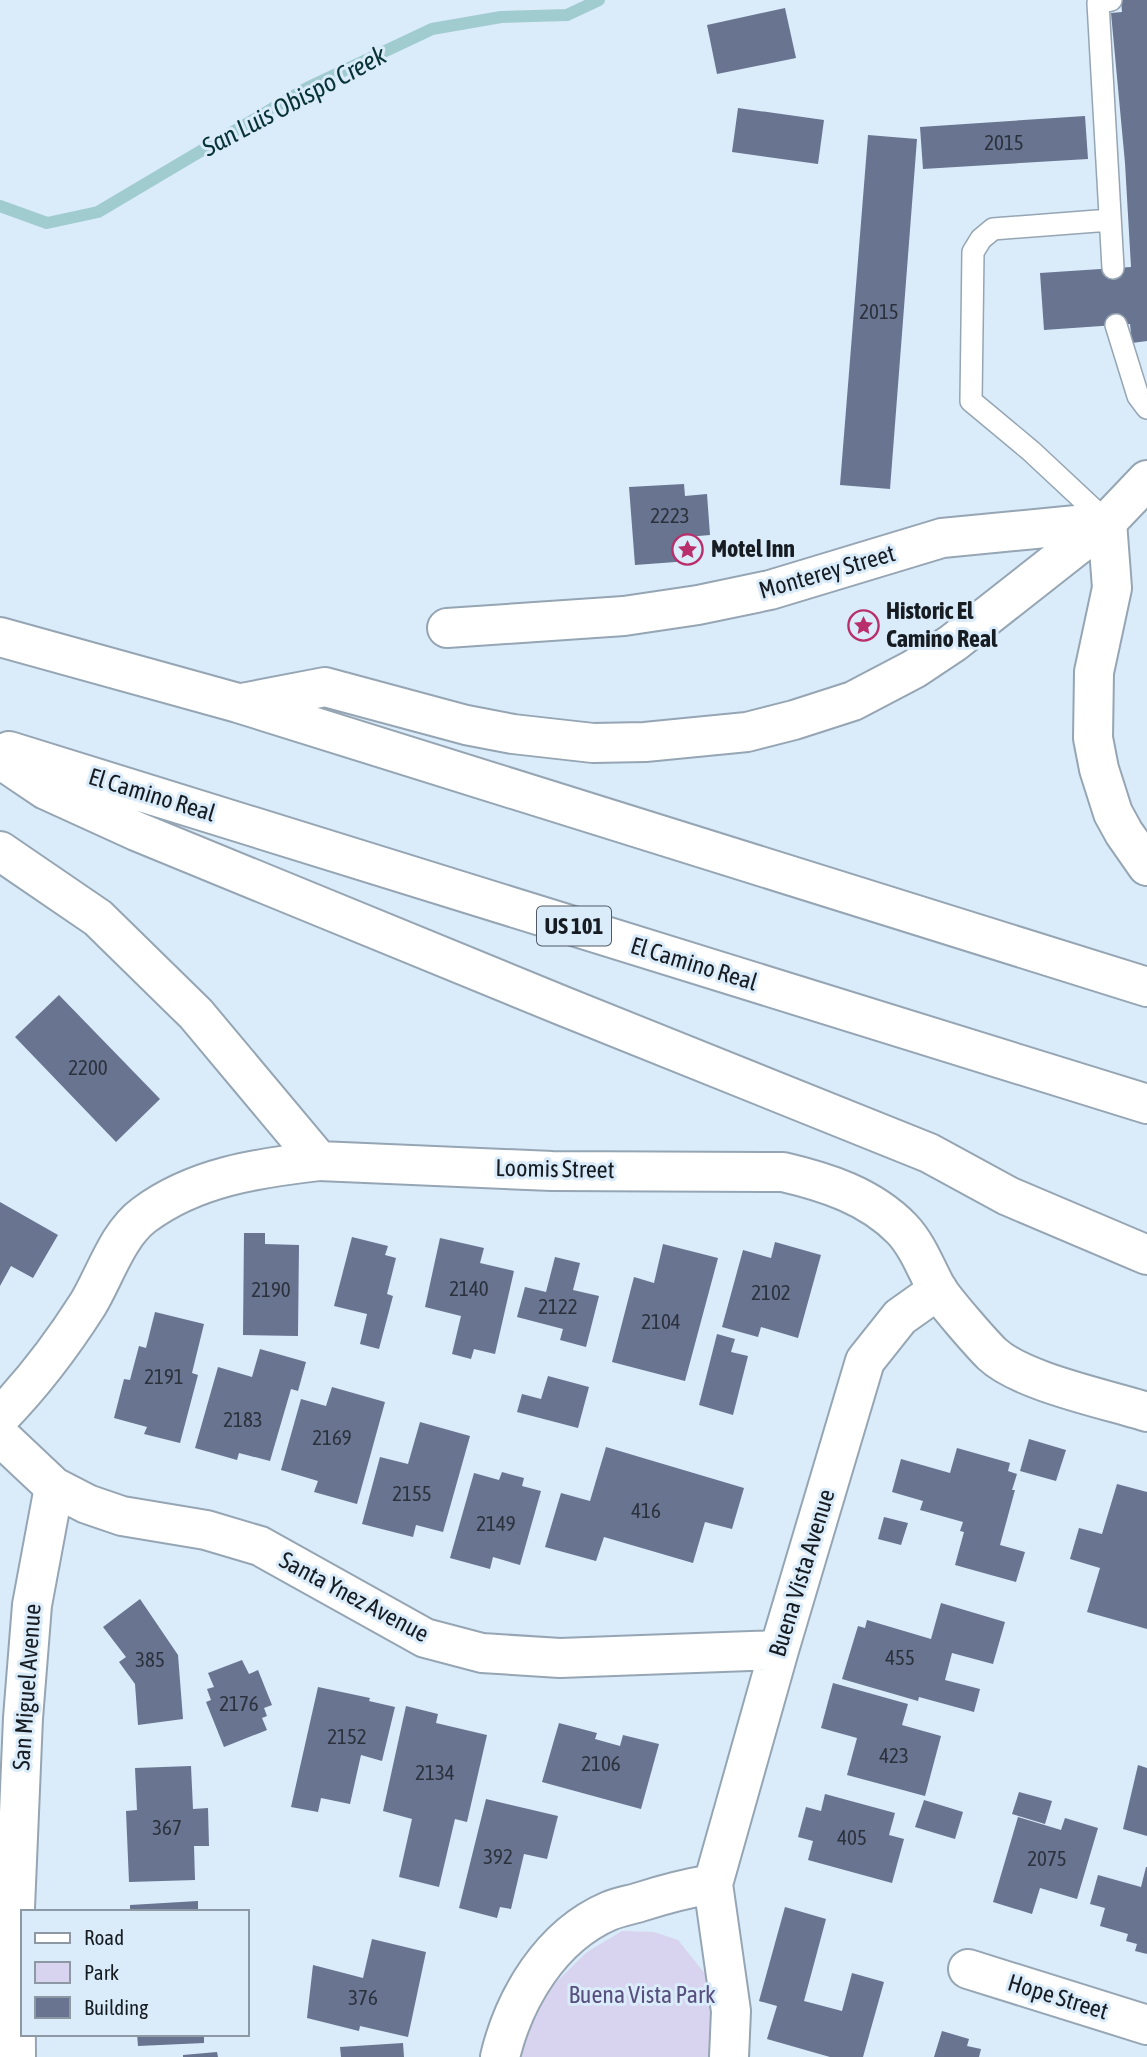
<svg xmlns="http://www.w3.org/2000/svg" width="1147" height="2057" viewBox="0 0 1147 2057" font-family="'Asap Condensed',sans-serif">
<rect width="100%" height="100%" fill="#daebfa"/>
<!-- green -->
<path fill="#d8d4ef" d="M622 1931 654 1932 678 1940 706 1975 717 2035 716 2057H515L541 1997 587 1952Z"/>
<g fill="none" stroke-linecap="round" stroke-linejoin="round">
<!-- stream -->
<path stroke="#a1cccf" stroke-width="12" d="M0 206 47 223 98 212 307 88 432 29 501 17 567 15 599 0"/>
</g>
<!-- building -->
<path fill="#697490" d="M1121 0H1147V341L1132 343 1130 324 1044 330 1040 273 1131 267 1125 163 1111 13 1122 12Z
M785 8 796 58 717 74 707 25Z
M738 108 824 120 818 164 732 152Z
M1085 116 1088 159 923 169 920 127Z
M868 135 917 139 890 489 840 485Z
M684 484 685 496 707 494 710 535 687 537 689 561 635 565 629 487Z
M59 995 160 1099 116 1142 15 1037Z
M0 1202 58 1235 33 1278 11 1266 0 1286Z
M244 1233H265V1244L299 1245 298 1336 243 1335Z
M352 1237 388 1246 385 1255 396 1258 387 1294 393 1296 379 1349 360 1344 367 1314 334 1306Z
M440 1238 484 1248 480 1263 514 1271 495 1354 474 1349 471 1359 452 1354 461 1316 425 1307Z
M775 1242 821 1255 798 1338 761 1327 758 1337 722 1327 743 1250 771 1258Z
M663 1244 718 1258 685 1381 612 1362 634 1277 654 1283Z
M555 1257 580 1263 573 1290 599 1296 586 1347 560 1340 563 1329 517 1317 525 1287 546 1292Z
M155 1312 204 1324 192 1373 198 1375 180 1443 144 1434 147 1427 114 1418 124 1379 130 1380 139 1346 146 1348Z
M717 1334 735 1339 731 1352 748 1356 733 1415 699 1405Z
M260 1349 306 1362 298 1391 291 1389 270 1461 239 1453 237 1460 195 1448 218 1367 252 1377Z
M548 1376 589 1387 578 1428 517 1412 522 1394 541 1399Z
M332 1387 385 1402 357 1504 314 1492 318 1481 281 1470 301 1399 326 1406Z
M420 1422 470 1436 443 1532 416 1525 413 1537 362 1524 380 1457 408 1464Z
M1029 1439 1066 1450 1056 1481 1020 1471Z
M606 1447 744 1488 732 1529 705 1522 693 1563 604 1537 596 1561 545 1547 561 1493 590 1501Z
M957 1448 1010 1463 1008 1471 1017 1474 1012 1490H1015L1000 1545 1025 1552 1016 1582 955 1565 964 1532 960 1531 963 1522 920 1510 923 1501 892 1492 901 1459 950 1473Z
M502 1472 524 1478 522 1486 541 1491 520 1565 493 1557 490 1569 450 1558 474 1473 499 1480Z
M1117 1484 1147 1492V1629L1087 1612 1100 1568 1070 1559 1079 1528 1102 1534Z
M884 1517 908 1523 901 1545 878 1539Z
M140 1599 178 1655 183 1719 138 1725 135 1684 119 1662 126 1657 103 1627Z
M941 1603 1005 1622 993 1664 952 1653 945 1680 980 1689 974 1712 919 1697 918 1701 842 1679 858 1626 865 1628 867 1620 931 1639Z
M242 1660 249 1674 258 1670 272 1705 264 1708 267 1716 262 1718 267 1730 224 1747 206 1702 211 1700 207 1689 214 1687 208 1673Z
M833 1683 908 1704 902 1725 941 1736 925 1796 847 1775 857 1738 821 1728Z
M318 1687 370 1698 369 1701 395 1707 382 1761 361 1755 350 1804 321 1798 318 1812 291 1807Z
M406 1706 438 1714 436 1723 487 1735 467 1822 455 1819 439 1887 399 1877 412 1819 383 1811Z
M559 1723 597 1733 595 1739 620 1746 623 1735 659 1744 641 1809 542 1782Z
M1138 1765 1147 1768V1836L1123 1829Z
M191 1766 193 1809 208 1808 209 1846H194L195 1880 129 1882 126 1811 137 1810 135 1768Z
M1019 1792 1052 1801 1045 1824 1012 1814Z
M825 1794 895 1813 889 1835 904 1839 892 1883 808 1860 813 1841 798 1837 806 1807 821 1811Z
M486 1799 558 1816 547 1859 524 1854 511 1909 500 1907 497 1918 459 1908Z
M924 1800 963 1812 955 1839 915 1827Z
M1018 1817 1061 1830 1065 1818 1098 1828 1077 1899 1040 1888 1032 1914 993 1902Z
M1146 1867H1147V1954L1135 1951 1137 1944 1126 1941 1128 1934 1100 1926 1105 1908 1090 1904 1098 1875 1141 1887Z
M198 1901V1912H130V1905Z
M785 1907 826 1919 804 2001 842 2011 852 1973 884 1982 863 2057H830L767 2039 777 2006 759 2001Z
M372 1939 426 1952 408 2037 360 2026 359 2031 307 2018 313 1965 363 1978Z
M942 2031 969 2039 967 2046 981 2049 979 2057H934Z
M137 2034H204V2043L138 2046Z
M403 2043 404 2057H341L340 2047Z
M217 2052 218 2057H183V2055Z"/>
<g fill="none" stroke-linecap="round" stroke-linejoin="round">
<defs>
<path id="service" d="M1111 0 1098 3 1113 268
M1116 325 1138 396 1147 408
M1107 522 1031 451 971 401 973 252 981 239 993 229 1110 220"/>
<path id="minor" d="M0 1417C33 1383 62 1345 88 1304 105 1276 117 1235 144 1215 195 1177 258 1168 319 1161
M0 1436 54 1487 87 1504 122 1516 206 1530 260 1546 425 1638 482 1653 560 1658 779 1650
M968 1969 1147 2025
M16 2057 15 1908 23 1718 32 1605 54 1487
M500 2057C514 1998 551 1936 609 1911 619 1907 630 1905 640 1902 665 1894 688 1888 713 1884
M729 2057 731 2011 713 1884 779 1650 865 1361 900 1317 938 1290"/>
<path id="tertiary" d="M447 628 624 616 698 605 770 590 942 538 1107 522 1147 480
M0 851 98 918 196 1014 319 1161 552 1171 783 1172C826 1182 870 1196 902 1229 918 1246 926 1269 937 1289 946 1303 980 1342 992 1354 1022 1382 1106 1399 1147 1412"/>
<path id="motorway" d="M1107 522 1112 588 1094 672 1093 738 1099 769 1113 813 1124 833 1147 866
M0 637 238 703 1147 987
M242 703 325 687 466 725 513 734 593 743 645 742 747 732 794 720 853 701 914 669 953 643 1107 522
M9 751 1147 1104
M0 759 46 790 136 831 563 1006 929 1153 1008 1196 1147 1255"/>
</defs>
<!-- service casing -->
<use href="#service" stroke="#95a5b3" stroke-width="24"/>
<!-- minor casing -->
<use href="#minor" stroke="#95a5b3" stroke-width="42"/>
<!-- tertiary casing -->
<use href="#tertiary" stroke="#95a5b3" stroke-width="42"/>
<!-- motorway casing -->
<use href="#motorway" stroke="#95a5b3" stroke-width="42"/>
<!-- service -->
<use href="#service" stroke="#fff" stroke-width="21"/>
<!-- minor -->
<use href="#minor" stroke="#fff" stroke-width="38"/>
<!-- tertiary -->
<use href="#tertiary" stroke="#fff" stroke-width="38"/>
<!-- motorway -->
<use href="#motorway" stroke="#fff" stroke-width="38"/>
</g>
<!-- icons -->
<defs>
<symbol id="sight-ring" viewBox="-11 -11 22 22"><circle r="9.5" fill="#daebfa" stroke="#b92f6b" stroke-width="1.5"/><path d="M0-6L1.8-2.2L6-1.7L2.9 1.2L3.7 5.4L0 3.3L-3.7 5.4L-2.9 1.2L-6-1.7L-1.8-2.2Z" fill="#b92f6b"/></symbol>
</defs>
<g fill-rule="evenodd">
<use href="#sight-ring" x="670" y="532" width="35" height="35"/>
<use href="#sight-ring" x="846" y="608" width="35" height="35"/>
</g>
<g text-anchor="middle" stroke-width="6" stroke-linejoin="round" paint-order="stroke">
<!-- number labels -->
<g font-size="21" fill="#2b323e">
<text x="1004" y="150">2015</text>
<text x="879" y="319">2015</text>
<text x="670" y="523">2223</text>
<text x="88" y="1075">2200</text>
<text x="469" y="1296">2140</text>
<text x="271" y="1297">2190</text>
<text x="771" y="1300">2102</text>
<text x="558" y="1314">2122</text>
<text x="661" y="1329">2104</text>
<text x="164" y="1384">2191</text>
<text x="243" y="1427">2183</text>
<text x="332" y="1445">2169</text>
<text x="412" y="1501">2155</text>
<text x="646" y="1518">416</text>
<text x="496" y="1531">2149</text>
<text x="900" y="1665">455</text>
<text x="150" y="1667">385</text>
<text x="239" y="1711">2176</text>
<text x="347" y="1744">2152</text>
<text x="894" y="1763">423</text>
<text x="601" y="1771">2106</text>
<text x="435" y="1780">2134</text>
<text x="167" y="1835">367</text>
<text x="852" y="1845">405</text>
<text x="498" y="1864">392</text>
<text x="1047" y="1866">2075</text>
<text x="363" y="2005">376</text>
</g>
<!-- shield labels -->
<rect fill="#daebfa" stroke="#515a63" stroke-width="2" x="537" y="906.5" width="74" height="39" rx="5"/>
<g font-size="23" font-weight="bold" fill="#161c22">
<text x="574" y="934">US 101</text>
</g>
<!-- poi labels -->
<g font-size="24" font-weight="bold" fill="#161c22" stroke="#daebfa" text-anchor="start">
<text x="711" y="557">Motel Inn</text>
<text x="886" y="619">Historic El<tspan x="886" dy="28">Camino Real</tspan></text>
</g>
<!-- street labels -->
<g font-size="24" fill="#161c22" stroke="#daebfa">
<text transform="translate(827 572) rotate(-16)" y="8">Monterey Street</text>
<text transform="translate(152 795) rotate(17)" y="8">El Camino Real</text>
<text transform="translate(694 964) rotate(17)" y="8">El Camino Real</text>
<text transform="translate(555 1169) rotate(1)" y="8">Loomis Street</text>
<text transform="translate(802 1573) rotate(-73)" y="8">Buena Vista Avenue</text>
<text transform="translate(354 1597) rotate(28)" y="8">Santa Ynez Avenue</text>
<text transform="translate(27 1687) rotate(-86)" y="8">San Miguel Avenue</text>
<text transform="translate(1058 1997) rotate(17)" y="8">Hope Street</text>
</g>
<!-- park labels -->
<g font-size="24" fill="#574f7e" stroke="#daebfa">
<text x="642" y="2003">Buena Vista Park</text>
</g>
<!-- water labels -->
<g font-size="26" font-style="italic" fill="#073335" stroke="#daebfa">
<text transform="translate(294 101) rotate(-28)" y="9">San Luis Obispo Creek</text>
</g>
</g>
<!-- legend -->
<rect x="21" y="1910" width="228" height="126" fill="#daebfa" stroke="#8c98a4" stroke-width="2"/>
<rect x="35" y="1933" width="35" height="10" fill="#ffffff" stroke="#8c98a4" stroke-width="2"/>
<text x="84" y="1945" font-size="21" fill="#161c22">Road</text>
<rect x="35" y="1962" width="35" height="21" fill="#d8d4ef" stroke="#8c98a4" stroke-width="2"/>
<text x="84" y="1980" font-size="21" fill="#161c22">Park</text>
<rect x="35" y="1997" width="35" height="21" fill="#697490" stroke="#8c98a4" stroke-width="2"/>
<text x="84" y="2015" font-size="21" fill="#161c22">Building</text>
</svg>
